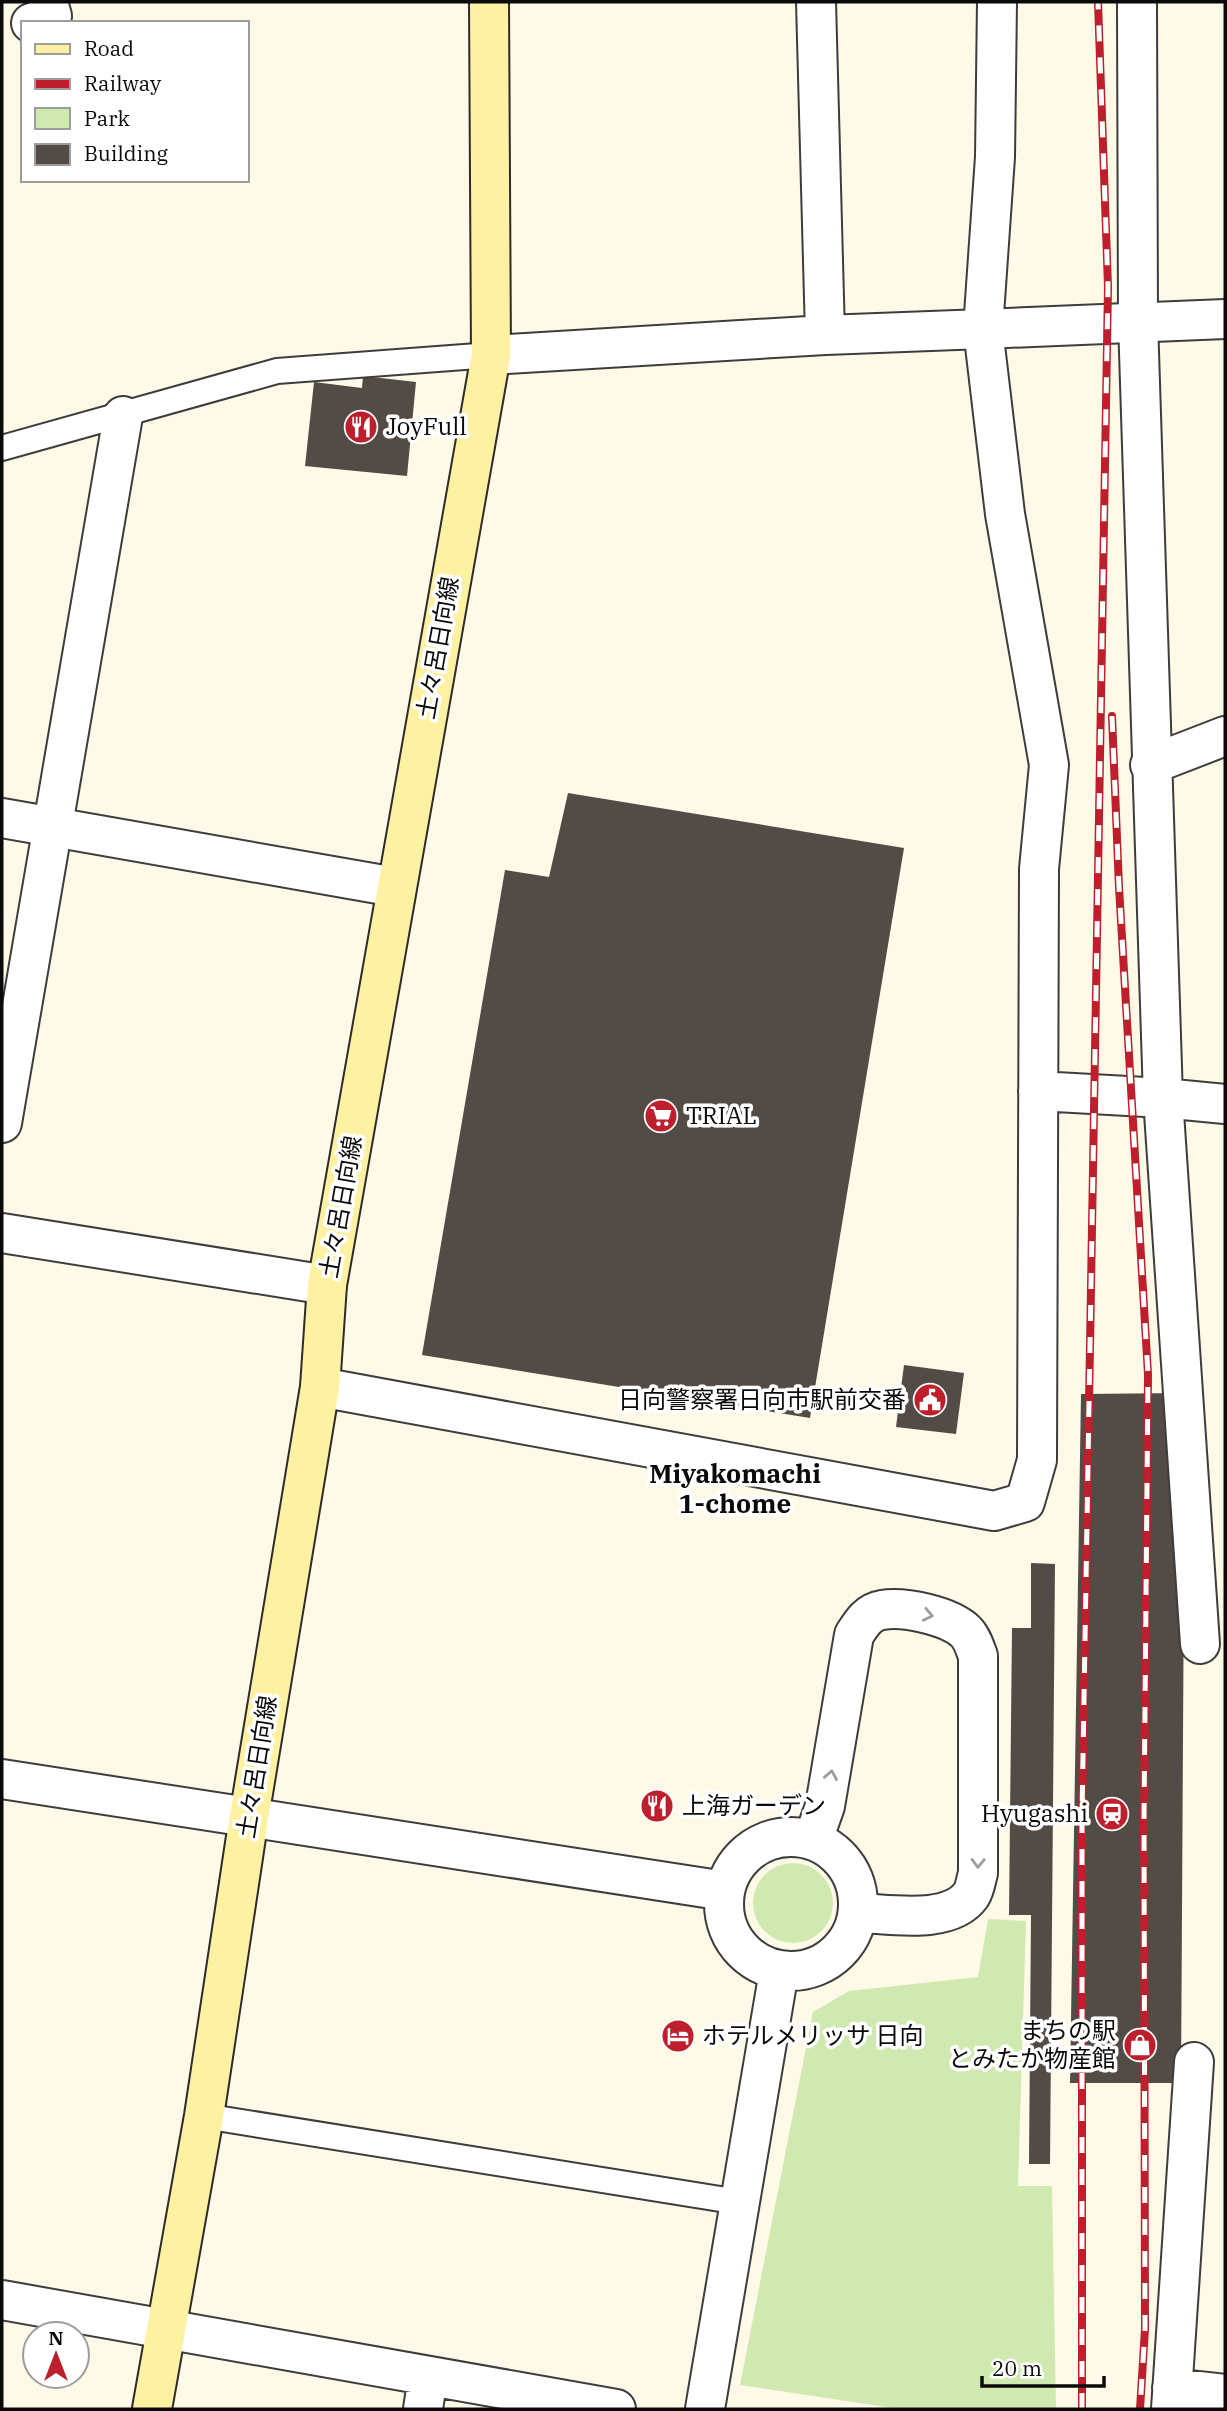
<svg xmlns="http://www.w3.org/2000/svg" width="1227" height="2411" viewBox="0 0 1227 2411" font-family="'IBM Plex Serif','Noto Sans JP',serif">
<rect width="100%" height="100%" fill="#fff9e7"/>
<!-- green -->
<path fill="#d0e9b1" d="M753 1903a40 40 0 1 1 80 0a40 40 0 1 1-80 0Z
M988 1919 1026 1921 1018 2186H1052L1056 2409H899L740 2385 813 2012 849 1991 978 1977Z"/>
<!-- building -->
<path fill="#534b46" d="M363 376 416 382 407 476 305 466 314 382 362 388Z
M568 793 904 848 810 1418 422 1355 505 870 549 877Z
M904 1365 964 1373 956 1434 896 1427Z
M1185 1393 1181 2083H1070L1081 1394Z
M1031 1563 1055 1564 1050 2164H1029L1031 1915H1009L1012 1628H1031Z"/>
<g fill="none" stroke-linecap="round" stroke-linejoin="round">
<defs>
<path id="service" d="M2 448 277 371 491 355
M204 2116 739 2202"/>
<path id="minor" d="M816 2 825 335
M1137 2 1138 321 1163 1098 1225 1104
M31 23 52 16 48 2
M491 355 825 335 983 329
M1150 765 1225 736
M2 818 395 887
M1038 1091 1163 1098 1200 1644
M2 1123 123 416
M2 1233 327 1285
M320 1387 994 1511 1025 1502 1037 1460 1039 869 1049 765 1005 514 983 329 995 157 997 2
M813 1840 825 1806 854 1635C861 1624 868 1612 882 1610 904 1606 950 1616 966 1632 972 1638 975 1648 978 1656V1873C976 1880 975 1889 971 1895 950 1925 891 1914 858 1913
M2 2300 616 2409
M1172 2388 1225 2394
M423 2409 428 2376
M1171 2409 1194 2062"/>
<path id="tertiary" d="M983 329 1225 319
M2 1779 725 1891
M724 1904a67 67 0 1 1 134 0a67 67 0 1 1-134 0Z
M705 2409 779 1971"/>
<path id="secondary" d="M152 2409 204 2116 249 1817 320 1387 327 1285 491 355 489 2"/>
</defs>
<!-- service casing -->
<use href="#service" stroke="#3d3d3d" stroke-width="28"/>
<!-- minor casing -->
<use href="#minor" stroke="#3d3d3d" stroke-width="42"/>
<!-- tertiary casing -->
<use href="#tertiary" stroke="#3d3d3d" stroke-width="42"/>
<!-- secondary casing -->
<use href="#secondary" stroke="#2c2c2c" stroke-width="42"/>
<!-- service -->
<use href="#service" stroke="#fff" stroke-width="24"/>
<!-- minor -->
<use href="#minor" stroke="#fff" stroke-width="38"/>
<!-- tertiary -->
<use href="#tertiary" stroke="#fff" stroke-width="38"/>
<!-- secondary -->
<use href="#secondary" stroke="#fff1a2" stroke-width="38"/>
<defs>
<path id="rail" d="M1112 716 1119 887 1148 1374 1144 1819 1145 2329 1140 2409
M1082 2409V1816L1108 287 1098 2"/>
</defs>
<!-- rail casing -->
<use href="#rail" stroke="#bd1f2d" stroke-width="8"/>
<!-- rail -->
<use href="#rail" stroke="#fff" stroke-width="5" stroke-dasharray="16" stroke-linecap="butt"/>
</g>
<!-- one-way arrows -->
<defs><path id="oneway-chevron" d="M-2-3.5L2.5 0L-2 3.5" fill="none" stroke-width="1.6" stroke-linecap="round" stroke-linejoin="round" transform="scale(1.75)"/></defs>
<g stroke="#9d9d9d">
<use href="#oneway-chevron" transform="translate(928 1615) rotate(12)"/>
<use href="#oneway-chevron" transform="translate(831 1775) rotate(-80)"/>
<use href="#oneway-chevron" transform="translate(978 1863) rotate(91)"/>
</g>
<!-- icons -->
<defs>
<symbol id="restaurant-disc" viewBox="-11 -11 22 22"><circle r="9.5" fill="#bd1f2d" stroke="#fff"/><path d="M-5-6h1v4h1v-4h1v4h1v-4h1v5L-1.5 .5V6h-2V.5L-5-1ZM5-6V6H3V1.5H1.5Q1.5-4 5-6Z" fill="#fff"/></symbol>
<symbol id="supermarket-disc" viewBox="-11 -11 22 22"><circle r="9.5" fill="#bd1f2d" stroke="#fff"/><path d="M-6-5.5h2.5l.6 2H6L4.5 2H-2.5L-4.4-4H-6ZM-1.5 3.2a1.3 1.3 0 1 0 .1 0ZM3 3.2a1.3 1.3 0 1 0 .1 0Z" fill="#fff"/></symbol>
<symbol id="civic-disc" viewBox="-11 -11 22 22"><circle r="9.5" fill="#bd1f2d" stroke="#fff"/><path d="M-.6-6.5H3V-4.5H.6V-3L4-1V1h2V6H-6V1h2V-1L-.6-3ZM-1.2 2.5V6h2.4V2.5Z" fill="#fff"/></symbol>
<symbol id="station-disc" viewBox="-11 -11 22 22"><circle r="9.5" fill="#bd1f2d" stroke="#fff"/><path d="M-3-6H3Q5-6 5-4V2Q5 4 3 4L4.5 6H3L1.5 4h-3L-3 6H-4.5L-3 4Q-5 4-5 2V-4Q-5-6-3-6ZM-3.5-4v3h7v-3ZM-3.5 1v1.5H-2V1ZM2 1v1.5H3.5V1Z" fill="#fff"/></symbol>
<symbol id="hotel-disc" viewBox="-11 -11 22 22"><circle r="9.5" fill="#bd1f2d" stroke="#fff"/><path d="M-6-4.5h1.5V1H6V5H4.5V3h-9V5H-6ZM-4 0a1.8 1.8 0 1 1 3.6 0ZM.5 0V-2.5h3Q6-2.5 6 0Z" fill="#fff"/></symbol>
<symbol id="shop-disc" viewBox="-11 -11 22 22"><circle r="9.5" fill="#bd1f2d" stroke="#fff"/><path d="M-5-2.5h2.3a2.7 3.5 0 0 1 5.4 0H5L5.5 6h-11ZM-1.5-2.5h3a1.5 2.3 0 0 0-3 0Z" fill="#fff"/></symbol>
</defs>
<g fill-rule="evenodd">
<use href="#restaurant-disc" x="342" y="408" width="38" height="38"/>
<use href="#supermarket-disc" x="642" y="1097" width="38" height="38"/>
<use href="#civic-disc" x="911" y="1381" width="38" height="38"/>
<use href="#restaurant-disc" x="638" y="1787" width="38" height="38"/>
<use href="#station-disc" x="1093" y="1795" width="38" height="38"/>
<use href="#hotel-disc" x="659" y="2017" width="38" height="38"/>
<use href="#shop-disc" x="1121" y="2026" width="38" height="38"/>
</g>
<g text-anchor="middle" stroke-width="7" stroke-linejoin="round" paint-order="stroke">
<!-- poi labels -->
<g font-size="24" fill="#0a0a0a" stroke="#fff" text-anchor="start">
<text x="386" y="435">JoyFull</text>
<text x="686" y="1124">TRIAL</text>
<text x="906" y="1408" text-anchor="end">日向警察署日向市駅前交番</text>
<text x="682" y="1814">上海ガーデン</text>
<text x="1088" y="1822" text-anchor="end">Hyugashi</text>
<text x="1116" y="2039" text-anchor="end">まちの駅<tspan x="1116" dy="28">とみたか物産館</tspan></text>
<text x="702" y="2044">ホテルメリッサ 日向</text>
</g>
<!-- street labels -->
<g font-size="24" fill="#0a0a0a" stroke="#fff">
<text transform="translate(438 648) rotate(-80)" y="8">土々呂日向線</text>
<text transform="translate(341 1207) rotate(-80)" y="8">土々呂日向線</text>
<text transform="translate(257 1767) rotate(-81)" y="8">土々呂日向線</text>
</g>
<!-- neighbourhood labels -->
<g font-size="26" font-weight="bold" fill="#0a0a0a" stroke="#fff">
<text x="735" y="1483">Miyakomachi<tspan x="735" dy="30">1-chome</tspan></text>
</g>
</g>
<!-- border -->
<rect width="1227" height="2411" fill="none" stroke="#0a0a0a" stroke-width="7"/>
<!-- legend -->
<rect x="21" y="21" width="228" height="161" fill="#ffffff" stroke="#9d9d9d" stroke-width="2"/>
<rect x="35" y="44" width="35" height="10" fill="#fff1a2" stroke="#9d9d9d" stroke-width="2"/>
<text x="84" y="56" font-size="21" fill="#0a0a0a">Road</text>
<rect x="35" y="79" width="35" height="10" fill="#bd1f2d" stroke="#9d9d9d" stroke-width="2"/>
<text x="84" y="91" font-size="21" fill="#0a0a0a">Railway</text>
<rect x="35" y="108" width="35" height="21" fill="#d0e9b1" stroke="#9d9d9d" stroke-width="2"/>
<text x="84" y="126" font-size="21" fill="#0a0a0a">Park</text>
<rect x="35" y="144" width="35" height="21" fill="#534b46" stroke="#9d9d9d" stroke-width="2"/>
<text x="84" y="161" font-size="21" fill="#0a0a0a">Building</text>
<!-- north arrow -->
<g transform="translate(56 2355)"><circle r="33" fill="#ffffff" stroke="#9d9d9d" stroke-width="2"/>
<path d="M0-5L12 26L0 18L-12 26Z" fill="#bd1f2d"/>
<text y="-10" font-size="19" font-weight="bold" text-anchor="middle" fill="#0a0a0a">N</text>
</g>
<!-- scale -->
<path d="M982 2376v10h122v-10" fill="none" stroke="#0a0a0a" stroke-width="3.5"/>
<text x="992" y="2376" font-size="21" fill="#0a0a0a" stroke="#ffffff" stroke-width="5" paint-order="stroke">20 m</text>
</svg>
